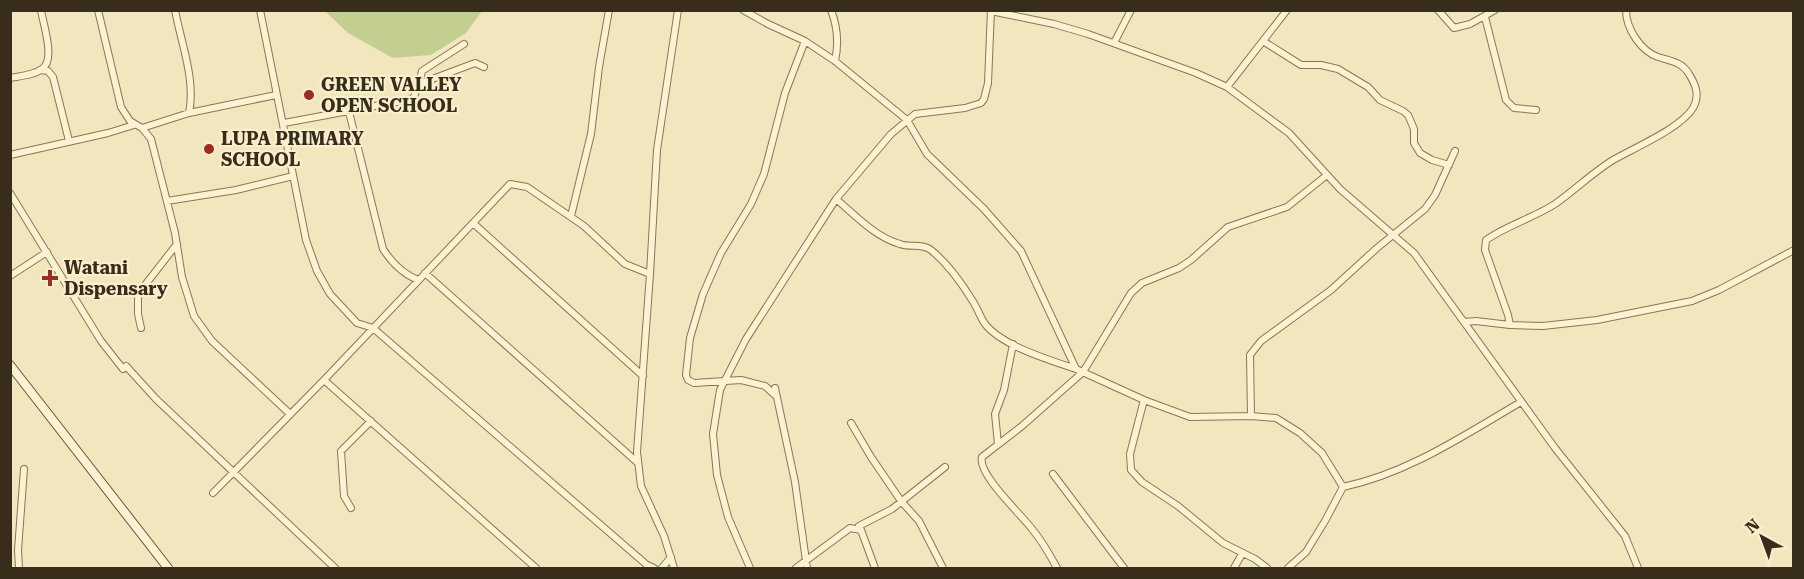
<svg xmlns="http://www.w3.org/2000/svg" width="1804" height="579" viewBox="0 0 1804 579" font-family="'Roboto Serif',serif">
<rect width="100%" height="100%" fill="#f1e6bd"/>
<!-- green -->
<path fill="#c2cf91" d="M325 11H482L466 33 431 55 393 58 348 33Z"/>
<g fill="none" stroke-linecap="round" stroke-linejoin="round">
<defs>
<path id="street" d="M98 10 121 107 130 121 142 128 151 139 175 233 182 277 194 316 212 341 290 414
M175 10C181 43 196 80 189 113
M260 10 306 240 317 271 330 294 357 323 373 328 647 565 654 568
M743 10 768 24 805 41 835 61 907 120 927 154 984 209 1021 251 1076 369 1144 400 1130 454 1131 470 1142 482 1178 506 1223 543 1255 559 1267 568
M831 10C838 28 839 43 835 61
M1438 10 1454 28 1470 24 1495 10
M991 11 1054 24 1088 34 1196 73 1227 87 1289 133 1340 189 1414 253 1555 448 1625 536 1638 568
M1485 17 1506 100 1514 108 1536 110
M1263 41 1301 65H1321L1338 69 1368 87 1380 100 1403 111 1408 115 1414 129V143L1420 153 1432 160 1449 165
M1114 43 1131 10
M41 70 48 71 53 77 69 141
M10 78C21 76 34 75 42 69 56 60 43 24 41 10
M419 84 475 63 484 67
M1227 87 1287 10
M349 112 383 249C392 263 403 274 418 280
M284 123 413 99 419 84 422 71 464 44
M142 128 189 113 276 95
M10 155 108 133 134 125
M10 193 101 341 123 369
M836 199C855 215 875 237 900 244 910 248 922 243 931 250 947 263 961 282 972 300 977 307 980 317 985 324 1002 346 1050 360 1076 369
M167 201 236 190 293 176
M571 216 591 134 599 67 609 10
M473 223 643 376
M425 273 638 463
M10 276 47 252
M1464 322 1476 321 1510 325 1543 326 1597 320 1692 301 1719 290 1794 250
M1510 325 1508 315 1485 250 1486 240C1508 225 1533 218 1555 204 1575 190 1592 173 1613 160 1634 148 1681 128 1693 108 1700 96 1696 85 1689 74 1682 62 1671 61 1658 57 1641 51 1626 29 1626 10
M141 328 138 314V294L177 244
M126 366 156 399 335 568
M324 380 536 568
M775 388 795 482 807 568
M776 396 765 386 741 380 694 383 688 380 686 375 690 338 703 294 721 253 751 204 764 174 785 93 805 41
M1144 400 1190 417 1251 416 1276 418 1300 433 1322 453 1343 487
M1251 416 1250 355 1261 341 1331 290 1377 248 1425 209 1435 195 1455 151
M851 423 871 457 901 501 919 521 943 568
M998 444 995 414 1004 390 1013 344
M1053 474 1124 568
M213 493 324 380 510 184 527 187 584 226 625 264 650 274
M351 508 344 496 341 451 371 421
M861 530 859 526 892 509 945 467
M19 568 18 550 24 469
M662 568 671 557
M674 568 664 536 641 486 637 452 650 274 657 150 678 10
M750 568 728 517 717 475 713 434 720 390 746 339 836 199 891 134 915 114 965 108 981 103 984 99 988 83 991 10
M796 568 850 528 861 530 875 568
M1057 568C1050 555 1042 541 1032 529 1021 514 977 474 982 457L1022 426 1083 372 1131 293 1142 283 1179 268 1191 260 1228 227 1287 207 1327 175
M1234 568 1242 554
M1288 568 1306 552 1325 521 1343 487C1409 473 1464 435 1521 402"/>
<path id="secondary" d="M10 365 168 568"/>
</defs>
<!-- street casing -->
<use href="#street" stroke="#8a7655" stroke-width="8"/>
<!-- secondary casing -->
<use href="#secondary" stroke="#6b5739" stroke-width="10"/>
<!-- street -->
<use href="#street" stroke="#fbf2d1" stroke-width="6"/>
<!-- secondary -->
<use href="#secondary" stroke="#fbf2d1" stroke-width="8"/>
</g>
<!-- markers -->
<g fill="#9d2b21" stroke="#f8efcd" stroke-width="2">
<circle cx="309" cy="95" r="6"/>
<circle cx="209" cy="149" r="6"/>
<path d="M47 269h6v6h6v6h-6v6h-6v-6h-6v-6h6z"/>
</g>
<g text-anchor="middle" stroke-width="4.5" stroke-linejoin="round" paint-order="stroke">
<!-- poi labels -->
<g font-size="18" font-weight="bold" fill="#382c1b" stroke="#f8efcd" text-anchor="start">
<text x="321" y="91">GREEN VALLEY<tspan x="321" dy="21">OPEN SCHOOL</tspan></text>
<text x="221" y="145">LUPA PRIMARY<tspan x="221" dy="21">SCHOOL</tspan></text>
<text x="64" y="274">Watani<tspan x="64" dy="21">Dispensary</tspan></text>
</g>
</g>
<!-- border -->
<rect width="1804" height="579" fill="none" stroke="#382c1b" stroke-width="24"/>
<!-- north arrow -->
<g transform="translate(1762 537) rotate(319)" stroke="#f8efcd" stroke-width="4.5" paint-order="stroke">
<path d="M0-4.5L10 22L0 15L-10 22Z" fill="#382c1b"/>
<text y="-9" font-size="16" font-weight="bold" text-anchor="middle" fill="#382c1b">N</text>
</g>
</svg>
